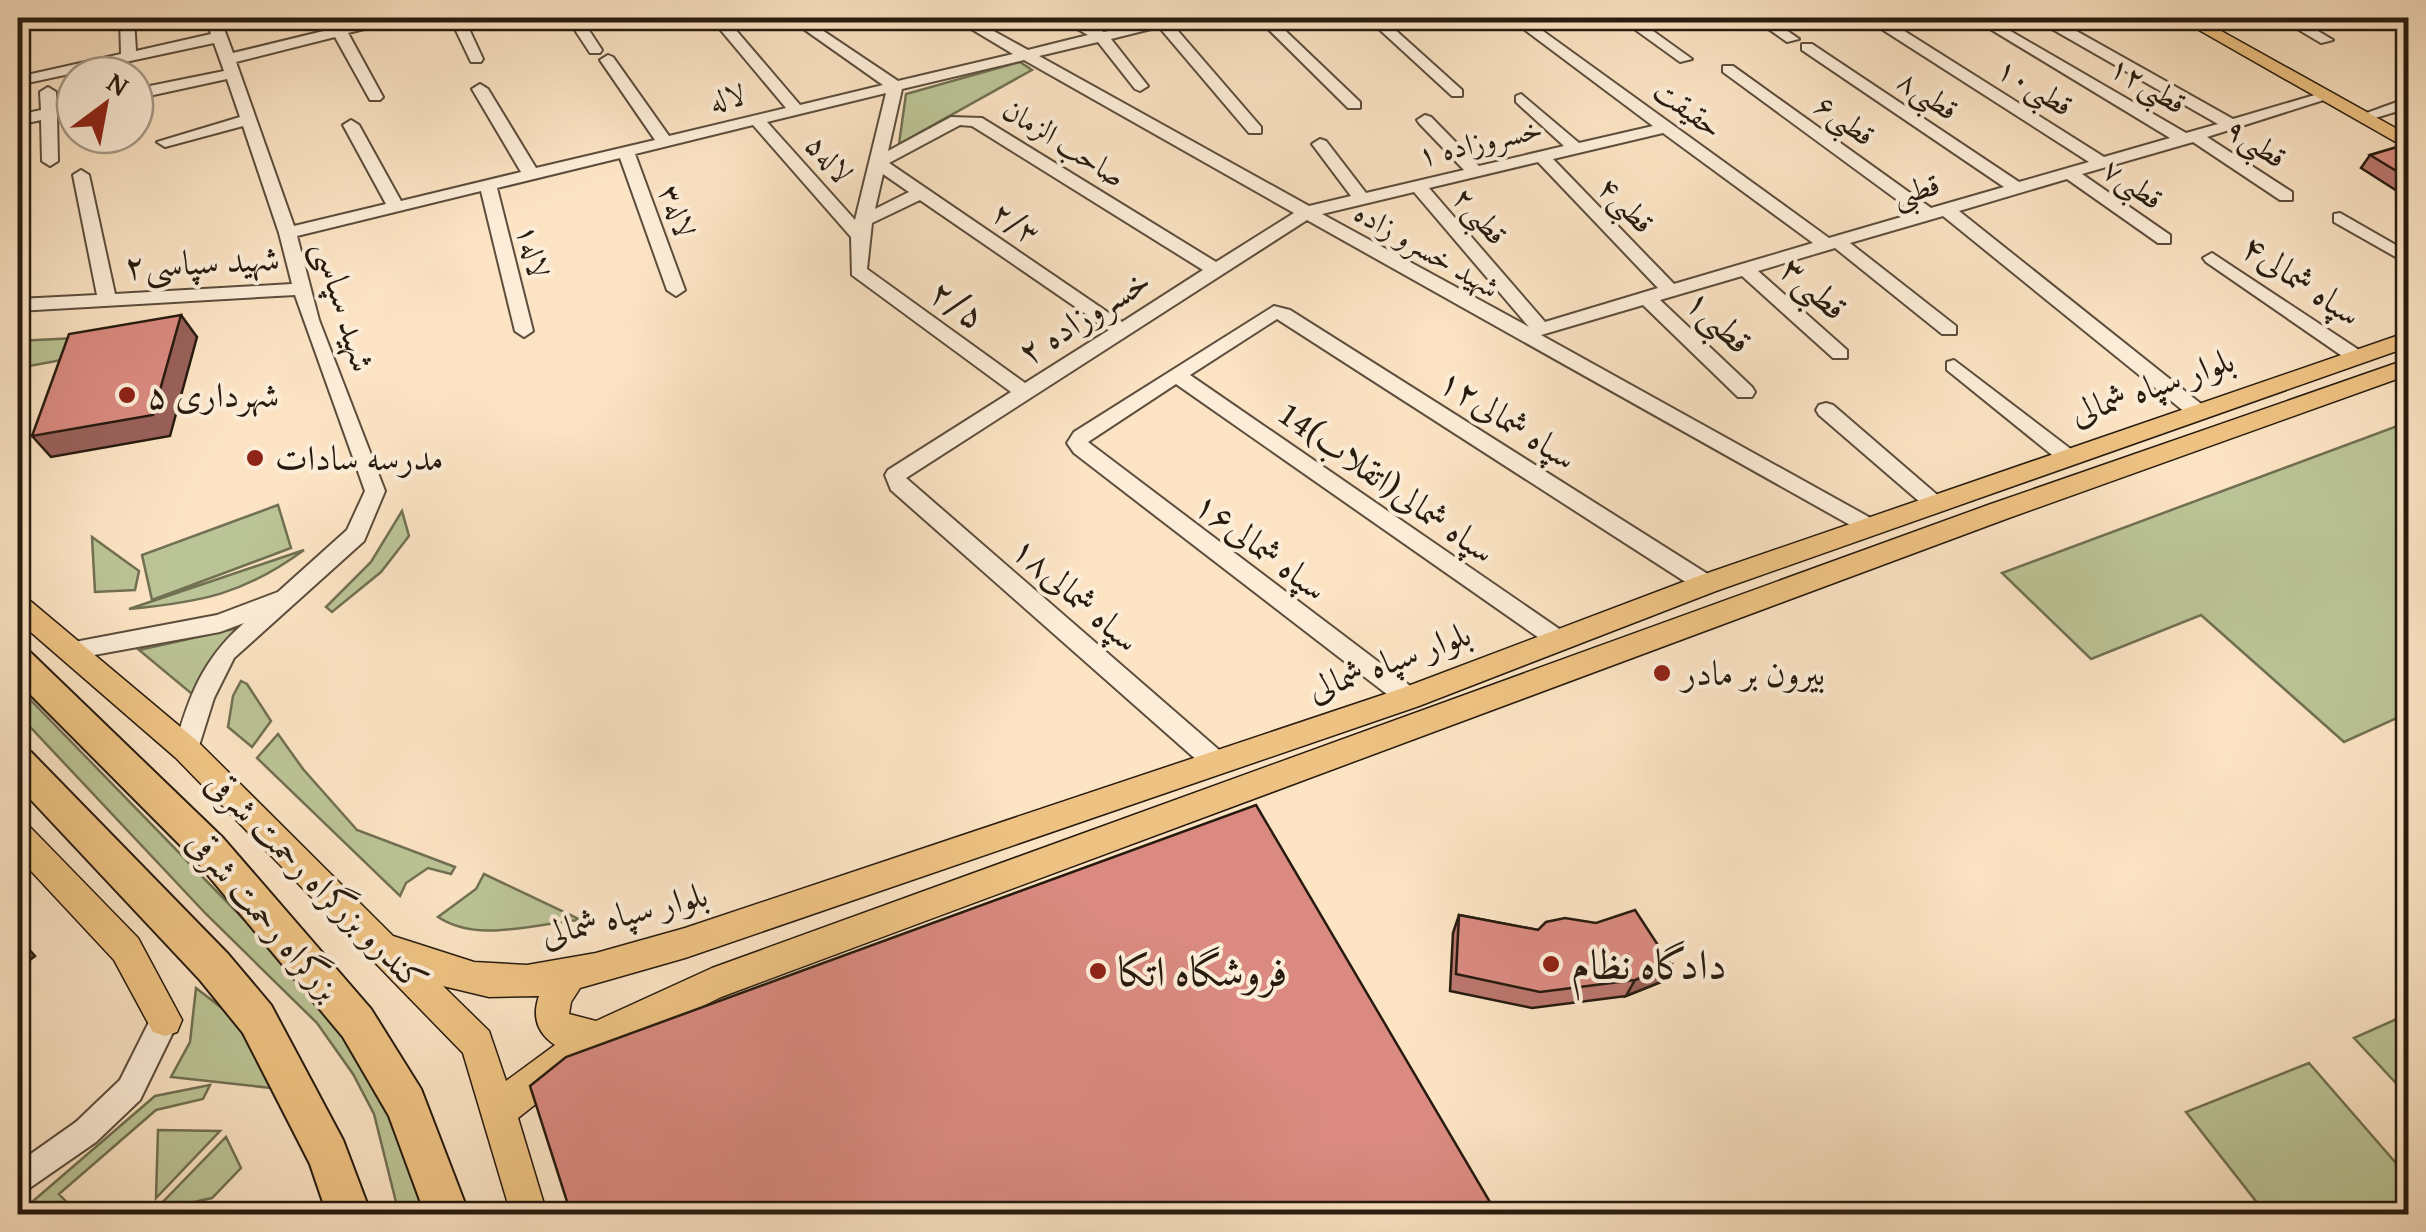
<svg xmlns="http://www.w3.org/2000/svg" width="2426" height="1232" viewBox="0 0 2426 1232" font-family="'Gentium Book Plus',Amiri,serif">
<rect width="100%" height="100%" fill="#fbe3c3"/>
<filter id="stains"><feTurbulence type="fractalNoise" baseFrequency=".002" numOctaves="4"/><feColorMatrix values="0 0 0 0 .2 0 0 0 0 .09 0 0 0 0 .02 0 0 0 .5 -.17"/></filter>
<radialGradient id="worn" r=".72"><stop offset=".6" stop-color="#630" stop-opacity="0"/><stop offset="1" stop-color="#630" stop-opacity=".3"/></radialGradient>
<!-- green -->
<path fill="#bbc496" stroke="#717052" stroke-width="2.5" d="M1020 62 1032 70 899 144 906 94Z
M115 336 78 357 18 368V341Z
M2408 422V713L2344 742 2201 615 2091 659 2002 573Z
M278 505 291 548 152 600 142 555Z
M402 511 409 536 381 572 332 612 326 607 371 562Z
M92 537 139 571 135 590 95 592Z
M304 550C244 594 202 602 129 609Z
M238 628 192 694 139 650Z
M241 681 247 684 271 721 252 747 228 727 233 696Z
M18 687 328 1006 397 1123 428 1214H399L374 1114 353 1074 317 1023 206 914 18 714Z
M278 734 303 769 357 830 455 867 451 874 428 868 406 883 400 896 257 758Z
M484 874 581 920C535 923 479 944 438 917L476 889Z
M196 988 227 1012 278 1080 271 1088 171 1077 190 1042Z
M2408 1014V1096L2354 1038Z
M2309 1063 2408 1177V1214H2266L2186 1112Z
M210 1085 203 1099 156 1110 59 1194 78 1214H18L155 1096Z
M158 1130 220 1131 156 1198Z
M226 1137 241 1168 212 1198 154 1211Z"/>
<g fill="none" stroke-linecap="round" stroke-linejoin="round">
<defs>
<path id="minor" d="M120 18H134L136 51 211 34 206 18H220L233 53 377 18H399L397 21 348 33 383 97 380 100H370L335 37 236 62 294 226 386 204 343 125 351 120 359 125 401 201 521 172 472 89 480 84 488 89 536 168 655 140 600 60 608 55 613 57 669 136 786 108 719 28V22H729L800 105 883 85 788 18H804L898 81 1013 54 953 18H970L1028 50 1088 35 1058 18H1075L1104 32 1162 18H1186L1172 24 1261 127V133H1249L1159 27 1111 39 1148 86 1140 91 1135 89 1098 42 1039 56 1309 206 1351 196 1312 144 1320 139 1326 141 1366 193 1464 170 1419 123 1417 120 1425 115 1431 117 1479 166 1564 146 1516 102V96L1521 94 1579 143 1653 126 1509 18H1525L1829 238 1915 213 1723 72V66H1733L1931 208 2004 187 1802 50V44H1812L2019 182 2089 162 1880 28V22H1890L2104 157 2170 138 1972 18H1988L2186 133 2218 124 2045 25V19H2055L2233 119 2325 92 2333 97 2207 137 2292 192V200H2280L2193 142 2082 174 2170 235V243H2158L2067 179 1959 211 2205 407 2208 412 2205 417H2191L1943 216 1850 243 1956 326V334H1942L1835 248 1758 271 1847 350V358H1833L1742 276 1660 300 1752 387 1755 392 1752 397H1738L1643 305 1541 335 1876 521 1879 527 1868 535 1307 220 906 478 1226 756 1229 763 1226 770 1217 773 1208 770 891 490 885 475 888 470 1011 392 852 275 851 237 753 125 635 154 685 290 676 296 667 290 620 158 497 188 533 331 524 337 515 331 481 191 297 236 319 320 385 491 364 541 234 658 214 698 198 749 195 756 186 759 177 756 174 749C189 696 202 660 244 623L220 632 72 659 64 656 61 650 64 644 217 615 278 592 347 530 365 491 295 295 18 311V299L97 295 73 175 81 170 89 175 115 294 292 284 279 233 243 126 165 147 157 142 240 117 227 79 135 99V89L224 71 214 43 18 85V77L121 54ZM1024 60 1294 213 1216 262 982 118 951 117 888 151 902 89ZM886 93 855 220 767 122ZM960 125 972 126 1203 270 1122 322 889 163ZM1663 133 1813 243 1674 284 1553 159ZM1538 162 1658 288 1545 322 1429 188ZM883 174 909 192 875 209ZM1414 192 1529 327 1322 214ZM920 200 1109 330 1025 383 867 269 872 223Z
M450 18H464L483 59 481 62H471Z
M567 18H581L602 50 600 53H590Z
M1257 18H1272L1360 102V108H1348Z
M1367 18H1382L1462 90V96H1452Z
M1619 18H1635L1692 59 1680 62Z
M1753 18H1769L1799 39 1787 42Z
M2279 18H2296L2333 40 2321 43Z
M2379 18H2396L2408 24V34Z
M48 87 56 92V107L75 102V112L57 116 58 161 50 166 42 161 41 120 18 125V115L41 110 40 92Z
M2408 98V108L2372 119 2364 114Z
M2340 213 2408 252V264L2334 222V214Z
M2212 253 2362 352V360H2348L2206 262 2203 258Z
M1274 306 1290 310 1714 578 1717 584 1714 590H1698L1277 319 1190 375 1568 635 1571 641 1568 647H1552L1176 384 1088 442 1417 691 1421 698 1417 705 1409 708 1401 705 1074 453 1067 443 1074 432Z
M1954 360 2076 453 2079 458 2076 463H2062L1947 370V362Z
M1826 403 1833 405 1942 499 1945 504 1942 509H1928L1819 415 1816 410 1819 405Z
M165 1007 175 1010 179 1020 140 1100 96 1142 18 1196V1163L76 1122 120 1080 155 1010Z"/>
<path id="major" d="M2178 18H2198L2408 135V149Z
M2408 332V347L1716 591 1419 706 685 958 580 988 571 1002 569 1014 596 1021 712 968 1988 505 2408 359V375L2006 519 721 997 585 1065 518 1118 547 1214H511L463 1053 176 758 18 621V595L28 599 196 740 393 936 474 962 527 965 596 953 685 928 1400 689 1696 577ZM443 986 489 997 539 996C532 1016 537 1033 555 1045L506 1081 489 1031Z
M18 822 29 826 138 938 182 1020 177 1032 165 1036 153 1032 114 960 18 857Z"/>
<path id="highway" d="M18 648 30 652 223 838 371 1009 421 1089 469 1214H425L389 1116 343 1037 197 862 18 682Z
M18 748 31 752 228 954 271 1005 343 1140 371 1214H327L310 1164 243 1033 200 980 18 786Z"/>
</defs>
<!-- minor casing -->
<use href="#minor" stroke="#5c4d3c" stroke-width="4"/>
<!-- major casing -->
<use href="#major" stroke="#271b0f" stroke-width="3"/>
<!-- highway casing -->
<use href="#highway" stroke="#271b0f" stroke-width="4"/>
<!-- minor -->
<use href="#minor" fill="#fcedd8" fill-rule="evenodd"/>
<!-- major -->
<use href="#major" fill="#eec282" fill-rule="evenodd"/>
<!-- highway -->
<use href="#highway" fill="#eec282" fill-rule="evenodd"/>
</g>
<!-- wall -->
<path fill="#bb776e" stroke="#271b0f" stroke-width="2.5" d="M2408 145V198L2361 168 2370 155Z
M1459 915 1538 930 1661 982 1626 996 1532 1008 1450 991 1453 933Z"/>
<!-- shaded-wall -->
<path fill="#99615a" stroke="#271b0f" stroke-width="2.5" d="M181 315 197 337 170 436 51 457 32 436Z
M18 937 35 956 18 969Z
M1671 965 1661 982 1626 996 1635 980Z"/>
<!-- building -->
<path fill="#da8a80" stroke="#271b0f" stroke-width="2.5" d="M2407 144 2408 178 2370 155Z
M181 315 153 415 32 436 69 334Z
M1256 805 1497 1214H571L530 1086 566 1057Z
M1635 910 1671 965 1635 980 1540 992 1456 974 1459 915 1538 930 1546 922 1565 918 1596 923Z"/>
<!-- markers -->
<g fill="#8f2418" stroke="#fcedd8" stroke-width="4">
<circle cx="127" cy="395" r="10"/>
<circle cx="255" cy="458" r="10"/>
<circle cx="1662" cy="673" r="10"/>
<circle cx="1551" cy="964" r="10"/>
<circle cx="1098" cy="971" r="10"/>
</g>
<g text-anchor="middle" stroke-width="8" stroke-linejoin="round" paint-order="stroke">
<!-- far-street labels -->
<g font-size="30" fill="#271b0f" stroke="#fcedd8">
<text transform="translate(2148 85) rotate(31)" y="10">قطبی۱۲</text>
<text transform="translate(2035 87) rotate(32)" y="10">قطبی۱۰</text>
<text transform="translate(1928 95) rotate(34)" y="10">قطبی۸</text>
<text transform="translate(727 98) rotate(-14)" y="10">لاله</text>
<text transform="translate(1688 109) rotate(36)" y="10">حقیقت</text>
<text transform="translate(1845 120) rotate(36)" y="10">قطبی۶</text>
<text transform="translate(1480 142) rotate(-13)" y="10">خسروزاده ۱</text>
<text transform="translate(1064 143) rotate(32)" y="10">صاحب الزمان</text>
<text transform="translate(2256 143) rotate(33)" y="10">قطبی۹</text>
<text transform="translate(829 159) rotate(49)" y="10">لاله۵</text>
<text transform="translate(2133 184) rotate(35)" y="10">قطبی۷</text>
<text transform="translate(1916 190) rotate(-16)" y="10">قطبی</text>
<text transform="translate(1626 205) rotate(46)" y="10">قطبی۴</text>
<text transform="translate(677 211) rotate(70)" y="10">۳لاله</text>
<text transform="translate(1480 216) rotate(49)" y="10">قطبی۲</text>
<text transform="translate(1016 223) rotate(35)" y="10">۲/۳</text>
<text transform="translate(1427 250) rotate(30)" y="10">شهید خسرو زاده</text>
<text transform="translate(533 251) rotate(76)" y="10">۱لاله</text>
</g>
<!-- street labels -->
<g font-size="35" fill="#271b0f" stroke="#fcedd8">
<text transform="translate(202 262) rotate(-3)" y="12">شهید سپاسی۲</text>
<text transform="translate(2302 280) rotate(34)" y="12">سپاه شمالی۴</text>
<text transform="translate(1814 288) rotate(42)" y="12">قطبی۳</text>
<text transform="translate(958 304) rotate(35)" y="12">۲/۵</text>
<text transform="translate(345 306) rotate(73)" y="12">شهید سپاسی</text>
<text transform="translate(1084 316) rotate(-32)" y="12">خسروزاده ۲</text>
<text transform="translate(1719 321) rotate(44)" y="12">قطبی۱</text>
<text transform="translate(2152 386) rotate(-19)" y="12">بلوار سپاه شمالی</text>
<text transform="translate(1508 419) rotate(33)" y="12">سپاه شمالی۱۲</text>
<text transform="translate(1387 482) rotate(35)" y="12">14سپاه شمالی(اتقلاب)</text>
<text transform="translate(1261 546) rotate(37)" y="12">سپاه شمالی۱۶</text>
<text transform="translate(1076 594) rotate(41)" y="12">سپاه شمالی۱۸</text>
<text transform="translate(1389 661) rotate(-20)" y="12">بلوار سپاه شمالی</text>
<text transform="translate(317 881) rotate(45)" y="12">کندرو بزرگراه رحمت شرقی</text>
<text transform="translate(624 914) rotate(-14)" y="12">بلوار سپاه شمالی</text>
<text transform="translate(264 915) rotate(49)" y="12">بزرگراه رحمت شرقی</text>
</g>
<!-- poi labels -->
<g font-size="35" fill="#271b0f" stroke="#fcedd8" text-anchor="start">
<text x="147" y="407">شهرداری ۵</text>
<text x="275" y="470">مدرسه سادات</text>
<text x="1682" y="685">بیرون بر مادر</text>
</g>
<!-- near-poi labels -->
<g font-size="42" fill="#271b0f" stroke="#fcedd8" text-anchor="start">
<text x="1571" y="979">دادگاه نظام</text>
<text x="1118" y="986">فروشگاه اتکا</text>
</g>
</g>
<!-- margin -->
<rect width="2426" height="1232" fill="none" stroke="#fbe3c3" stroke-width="60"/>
<rect x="20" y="20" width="2386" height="1192" fill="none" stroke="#271b0f" stroke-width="5"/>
<rect x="30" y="30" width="2366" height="1172" fill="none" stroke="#271b0f" stroke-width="2.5"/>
<!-- north arrow -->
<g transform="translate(105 105) rotate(32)"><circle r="48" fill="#fcedd8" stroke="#a79988" stroke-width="2.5"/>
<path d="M0-8L18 38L0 25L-18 38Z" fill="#8f2418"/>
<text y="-15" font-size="28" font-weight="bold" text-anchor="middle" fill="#271b0f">N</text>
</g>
<rect width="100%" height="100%" filter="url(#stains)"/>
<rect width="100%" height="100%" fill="url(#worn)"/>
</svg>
